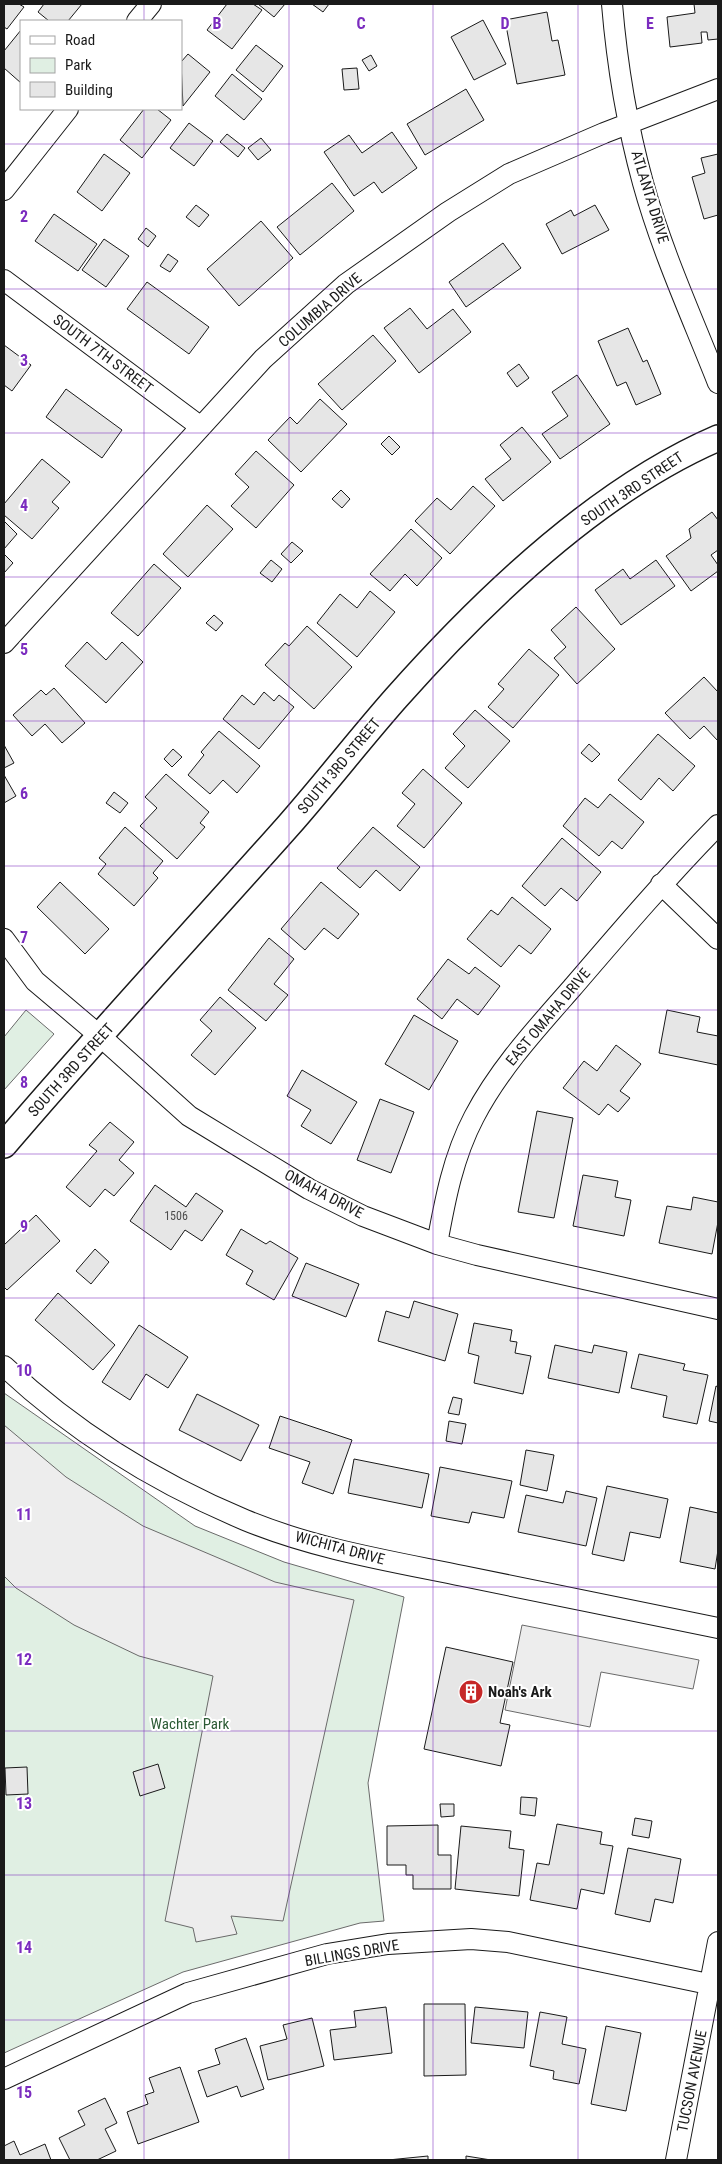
<svg xmlns="http://www.w3.org/2000/svg" width="722" height="2164" viewBox="0 0 722 2164" font-family="'Roboto Condensed',sans-serif">
<rect width="100%" height="100%" fill="#fff"/>
<!-- green -->
<path fill="#e0efe3" stroke="#6a6a6a" d="M26 1010 54 1034 4 1090V1037Z
M4 1393 195 1526 284 1562 404 1597 368 1783 384 1921 360 1923 183 1972 4 2053Z"/>
<!-- parking -->
<path fill="#ededed" stroke="#6a6a6a" d="M4 1425 66 1477 143 1526 275 1582 354 1600 283 1921 231 1916 237 1934 196 1942 193 1928 165 1921 213 1676 139 1656 74 1625 16 1588 4 1576Z
M522 1625 699 1660 693 1689 601 1672 590 1727 505 1710Z"/>
<!-- building -->
<path fill="#e6e6e6" stroke="#1a1a1a" d="M4 4H19L24 7 7 29 4 27Z
M44 4H82L68 21H49L38 12Z
M227 4H253L262 10 232 49 207 30Z
M258 4H285L274 17Z
M312 4H329L323 12Z
M694 4H718V39L708 40 707 32H701L702 43 670 47 667 17 695 13Z
M547 12 552 41 558 40 565 75 517 84 505 20Z
M483 20 506 64 474 80 451 37Z
M21 30V83L4 68V51Z
M256 45 283 66 263 92 236 70Z
M188 54 210 72 183 106 181 62Z
M371 55 377 66 369 71 362 60Z
M357 68 359 89 344 90 342 69Z
M232 74 262 99 244 120 215 96Z
M466 89 484 120 425 155 407 124Z
M144 109H157L171 120 142 158 120 140Z
M189 123 213 141 194 166 170 148Z
M392 132 417 168 382 193 374 182 354 196 324 152 349 135 362 153Z
M227 134 245 148 238 157 220 142Z
M261 138 271 150 258 160 248 148Z
M104 154 130 173 102 211 77 192Z
M718 154V215L704 219 692 177 705 173 701 158Z
M332 183 354 211 300 255 277 227Z
M196 205 209 215 199 227 186 217Z
M595 205 609 230 562 254 546 224 571 210 574 216Z
M54 214 97 244 78 271 35 241Z
M261 221 293 258 239 306 207 269Z
M146 228 156 236 148 247 138 239Z
M104 239 129 256 106 287 82 270Z
M503 243 521 268 466 307 449 282Z
M168 254 178 261 170 272 160 266Z
M147 282 209 327 189 354 127 309Z
M410 308 427 329 453 309 471 332 419 373 384 328Z
M628 328 643 362 647 360 661 394 636 405 626 382 617 386 598 341Z
M373 335 396 361 342 410 318 384Z
M4 345 31 365 12 391 4 385Z
M519 364 529 378 517 387 507 373Z
M577 375 610 424 560 459 542 434 568 416 552 392Z
M66 389 122 430 102 458 46 417Z
M320 399 347 424 301 472 268 440 290 417 297 424Z
M522 427 551 462 503 501 485 479 511 459 500 445Z
M389 436 400 447 392 455 381 444Z
M256 451 294 485 256 528 231 506 249 487 235 474Z
M42 459 70 482 52 502 59 508 32 539 4 515V504Z
M473 486 495 506 450 554 415 521 437 498 451 510Z
M341 490 350 499 342 508 332 499Z
M207 505 233 529 188 577 163 554Z
M712 512 718 520V550L711 555 718 565V571L691 591 666 556 691 538 689 529Z
M4 521 17 534 4 549Z
M411 529 442 558 417 586 405 574 390 591 370 574Z
M292 542 303 551 291 563 281 554Z
M4 554 13 563 4 573Z
M271 560 282 569 272 582 260 573Z
M656 560 675 586 621 625 595 590 623 569 630 579Z
M154 564 181 588 138 636 111 613Z
M370 591 395 612 357 657 317 623 340 594 357 608Z
M576 607 615 649 577 684 554 658 566 647 551 630Z
M214 615 223 623 216 631 206 623Z
M307 626 352 667 314 709 265 665 285 643 289 646Z
M87 642 106 660 122 642 143 662 106 703 65 666Z
M529 649 559 675 513 728 488 707 504 689 498 684Z
M704 677 718 692V741L704 726 690 739 665 713Z
M54 688 85 723 62 743 45 724 32 736 13 715 41 690 46 695Z
M264 692 274 701 279 695 294 707 259 749 223 719 242 695 254 705Z
M475 710 510 741 468 788 445 768 465 746 453 734Z
M219 731 260 766 237 793 223 780 210 794 188 775 204 755 201 752Z
M658 734 695 766 673 791 659 778 641 800 618 780Z
M589 744 600 754 592 762 581 753Z
M4 745 14 763 4 768Z
M173 749 182 757 172 767 164 759Z
M423 769 462 803 424 848 397 826 415 804 402 793Z
M166 774 209 812 200 823 205 827 177 859 140 826 157 808 145 797Z
M4 775 16 796 4 803Z
M114 792 128 803 120 813 106 803Z
M610 794 644 822 622 849 612 841 599 856 563 826 585 798 598 808Z
M125 827 163 861 153 873 158 878 134 906 98 874 106 864 99 858Z
M373 827 420 867 400 891 376 870 360 888 337 868Z
M562 838 601 872 577 901 561 888 545 906 522 886Z
M60 882 109 929 85 954 37 907Z
M321 882 359 914 338 939 324 928 305 950 281 929Z
M512 897 551 929 531 954 519 945 501 967 467 939 491 910 498 915Z
M269 938 294 959 274 984 288 995 266 1021 228 990Z
M448 959 469 974 475 967 500 986 478 1015 457 999 442 1019 417 999Z
M220 997 256 1028 215 1075 191 1055 212 1031 200 1020Z
M667 1010 700 1017 697 1032 718 1036V1065L659 1053Z
M414 1015 458 1041 429 1090 385 1064Z
M616 1045 641 1064 620 1091 630 1098 618 1112 608 1104 599 1115 563 1088 584 1061 597 1071Z
M302 1070 357 1102 331 1144 301 1126 311 1110 287 1096Z
M380 1099 414 1112 391 1173 357 1160Z
M537 1111 573 1118 554 1218 518 1212Z
M110 1122 134 1142 119 1160 134 1173 114 1196 105 1189 90 1207 66 1187 97 1151 89 1145Z
M583 1175 618 1181 615 1197 631 1200 624 1236 573 1226Z
M155 1185 186 1207 196 1193 223 1211 202 1241 185 1230 171 1250 130 1221Z
M693 1197 718 1202V1222L712 1254 659 1243 667 1206 691 1210Z
M36 1215 60 1241 7 1290 4 1287V1245Z
M241 1229 266 1244 270 1241 298 1258 274 1300 246 1284 253 1271 226 1255Z
M95 1249 109 1262 91 1284 76 1271Z
M306 1263 359 1284 346 1317 292 1296Z
M58 1293 115 1345 93 1370 35 1320Z
M414 1301 458 1314 445 1361 378 1341 386 1311 409 1318Z
M474 1323 512 1330 510 1341 517 1342 515 1353 531 1356 523 1394 474 1383 479 1356 468 1353Z
M139 1325 188 1357 168 1388 146 1374 130 1400 102 1382Z
M555 1345 592 1353 594 1345 627 1352 619 1393 548 1378Z
M639 1354 685 1364 683 1370 708 1375 697 1424 663 1417 667 1396 631 1388Z
M716 1386 718 1387V1423L709 1421Z
M197 1394 259 1425 241 1461 179 1430Z
M453 1397 462 1399 459 1415 448 1413Z
M280 1416 352 1440 333 1494 302 1483 310 1462 269 1448Z
M449 1421 466 1424 462 1444 446 1441Z
M526 1450 554 1455 547 1491 520 1485Z
M354 1459 429 1474 422 1508 348 1493Z
M440 1467 512 1481 504 1518 472 1512 469 1523 431 1516Z
M607 1486 668 1499 660 1538 630 1532 624 1561 592 1554Z
M566 1491 597 1498 586 1546 518 1532 526 1495 563 1503Z
M690 1507 718 1513V1550L715 1569 680 1562Z
M446 1647 513 1662 500 1723 510 1725 501 1766 424 1749Z
M158 1764 165 1788 140 1796 133 1772Z
M27 1767 28 1794 6 1795 5 1768Z
M521 1797 537 1798 535 1816 520 1814Z
M440 1804H454V1816L441 1817Z
M635 1818 652 1821 649 1838 632 1835Z
M557 1824 602 1832 600 1844 613 1846 604 1894 581 1889 577 1909 530 1900 537 1863 549 1865Z
M438 1825V1855H451V1889H413V1875H406V1865H387V1826Z
M461 1826 511 1831 509 1848 524 1850 519 1896 455 1889Z
M628 1848 681 1859 673 1903 655 1899 650 1922 615 1914Z
M424 2004H465L466 2075 424 2076Z
M386 2007 392 2053 334 2060 330 2030 356 2027 354 2011Z
M475 2007 528 2012 524 2048 471 2043Z
M540 2012 567 2017 562 2044 586 2049 579 2084 553 2079 554 2071 530 2066Z
M312 2018 324 2066 268 2080 260 2046 287 2039 283 2025Z
M606 2026 641 2033 626 2111 591 2104Z
M246 2038 264 2089 241 2097 237 2086 207 2097 198 2071 220 2064 215 2049Z
M180 2067 199 2122 138 2144 127 2112 148 2104 145 2095 154 2092 149 2078Z
M105 2098 117 2123 105 2129 116 2151 97 2160H70L59 2138 85 2125 78 2111Z
M14 2141 20 2155 45 2144 51 2160H4V2146Z
M428 2156V2160H388Z
M466 2156 491 2160H466Z"/>
<g fill="none" stroke-linecap="round" stroke-linejoin="round">
<defs>
<path id="minor" d="M612 4C617 64 627 125 643 183 662 252 692 317 718 383
M137 21 151 4
M4 190 68 109
M4 280 201 427
M4 643 263 359 346 284 448 212 509 174 604 133 718 89
M661 884 718 939
M4 939 35 981 100 1036 189 1116 309 1189 363 1216 437 1244 477 1255 718 1309
M437 1244C445 1200 453 1157 474 1117 499 1069 536 1029 572 988 620 932 667 877 718 825
M4 1366C74 1432 157 1483 245 1520 315 1549 390 1561 463 1576 548 1593 633 1611 718 1628
M4 2079 188 1993 327 1954 388 1944 471 1939 508 1942 718 1986
M676 2160 718 1942"/>
<path id="tertiary" d="M4 1145C96 1037 193 933 288 826 325 784 359 740 396 698 483 600 597 490 718 438"/>
</defs>
<!-- minor casing -->
<use href="#minor" stroke="#1a1a1a" stroke-width="22"/>
<!-- tertiary casing -->
<use href="#tertiary" stroke="#1a1a1a" stroke-width="28"/>
<!-- minor -->
<use href="#minor" stroke="#fff" stroke-width="20"/>
<!-- tertiary -->
<use href="#tertiary" stroke="#fff" stroke-width="25"/>
</g>
<!-- grid -->
<path fill="none" stroke="#7b2cbf" stroke-width="1" stroke-opacity="0.55" d="M144 4V21M289 4V2160M433 4V2160M578 4V2160M144 109V2160M4 144H718M4 289H718M4 433H718M4 577H718M4 721H718M4 866H718M4 1010H718M4 1154H718M4 1298H718M4 1443H718M4 1587H718M4 1731H718M4 1875H718M4 2020H718"/>
<!-- icons -->
<defs>
<symbol id="building-disc" viewBox="-11 -11 22 22"><circle r="9.5" fill="#c62828" stroke="#fff"/><path d="M-4-6H4V6H1V3H-1V6H-4ZM-2.5-4.3h1.7v1.8h-1.7ZM.8-4.3h1.7v1.8H.8ZM-2.5-1h1.7V.8h-1.7ZM.8-1h1.7V.8H.8Z" fill="#fff"/></symbol>
</defs>
<g fill-rule="evenodd">
<use href="#building-disc" x="457" y="1678" width="28" height="28"/>
</g>
<g text-anchor="middle" stroke-width="4" stroke-linejoin="round" paint-order="stroke">
<!-- number labels -->
<g font-size="12" fill="#4d4d4d">
<text x="176" y="1220">1506</text>
</g>
<!-- street labels -->
<g font-size="15" fill="#1a1a1a" stroke="#fff">
<text transform="translate(650 197) rotate(73)" y="5">ATLANTA DRIVE</text>
<text transform="translate(320 310) rotate(-41)" y="5">COLUMBIA DRIVE</text>
<text transform="translate(103 354) rotate(37)" y="5">SOUTH 7TH STREET</text>
<text transform="translate(632 489) rotate(-34)" y="5">SOUTH 3RD STREET</text>
<text transform="translate(339 766) rotate(-50)" y="5">SOUTH 3RD STREET</text>
<text transform="translate(548 1017) rotate(-50)" y="5">EAST OMAHA DRIVE</text>
<text transform="translate(71 1070) rotate(-48)" y="5">SOUTH 3RD STREET</text>
<text transform="translate(324 1194) rotate(28)" y="5">OMAHA DRIVE</text>
<text transform="translate(340 1548) rotate(15)" y="5">WICHITA DRIVE</text>
<text transform="translate(352 1953) rotate(-10)" y="5">BILLINGS DRIVE</text>
<text transform="translate(692 2081) rotate(-79)" y="5">TUCSON AVENUE</text>
</g>
<!-- poi labels -->
<g font-size="15" font-weight="bold" fill="#1a1a1a" stroke="#fff" text-anchor="start">
<text x="488" y="1697">Noah's Ark</text>
</g>
<!-- park labels -->
<g font-size="15" fill="#2b5a34" stroke="#fff">
<text x="190" y="1729">Wachter Park</text>
</g>
</g>
<g font-size="16" text-anchor="middle" font-weight="bold" fill="#7b2cbf" stroke="#fff" stroke-width="4" stroke-linejoin="round" paint-order="stroke">
<text x="217" y="29">B</text>
<text x="361" y="29">C</text>
<text x="505" y="29">D</text>
<text x="650" y="29">E</text>
<text x="24" y="222">2</text>
<text x="24" y="366">3</text>
<text x="24" y="511">4</text>
<text x="24" y="655">5</text>
<text x="24" y="799">6</text>
<text x="24" y="943">7</text>
<text x="24" y="1088">8</text>
<text x="24" y="1232">9</text>
<text x="24" y="1376">10</text>
<text x="24" y="1520">11</text>
<text x="24" y="1665">12</text>
<text x="24" y="1809">13</text>
<text x="24" y="1953">14</text>
<text x="24" y="2098">15</text>
</g>
<!-- border -->
<rect width="722" height="2164" fill="none" stroke="#1a1a1a" stroke-width="10"/>
<!-- legend -->
<rect x="20" y="20" width="162" height="90" fill="#ffffff" stroke="#a3a3a3"/>
<rect x="30" y="36" width="25" height="8" fill="#ffffff" stroke="#a3a3a3"/>
<text x="65" y="45" font-size="15" fill="#1a1a1a">Road</text>
<rect x="30" y="58" width="25" height="15" fill="#e0efe3" stroke="#a3a3a3"/>
<text x="65" y="70" font-size="15" fill="#1a1a1a">Park</text>
<rect x="30" y="82" width="25" height="15" fill="#e6e6e6" stroke="#a3a3a3"/>
<text x="65" y="95" font-size="15" fill="#1a1a1a">Building</text>
</svg>
